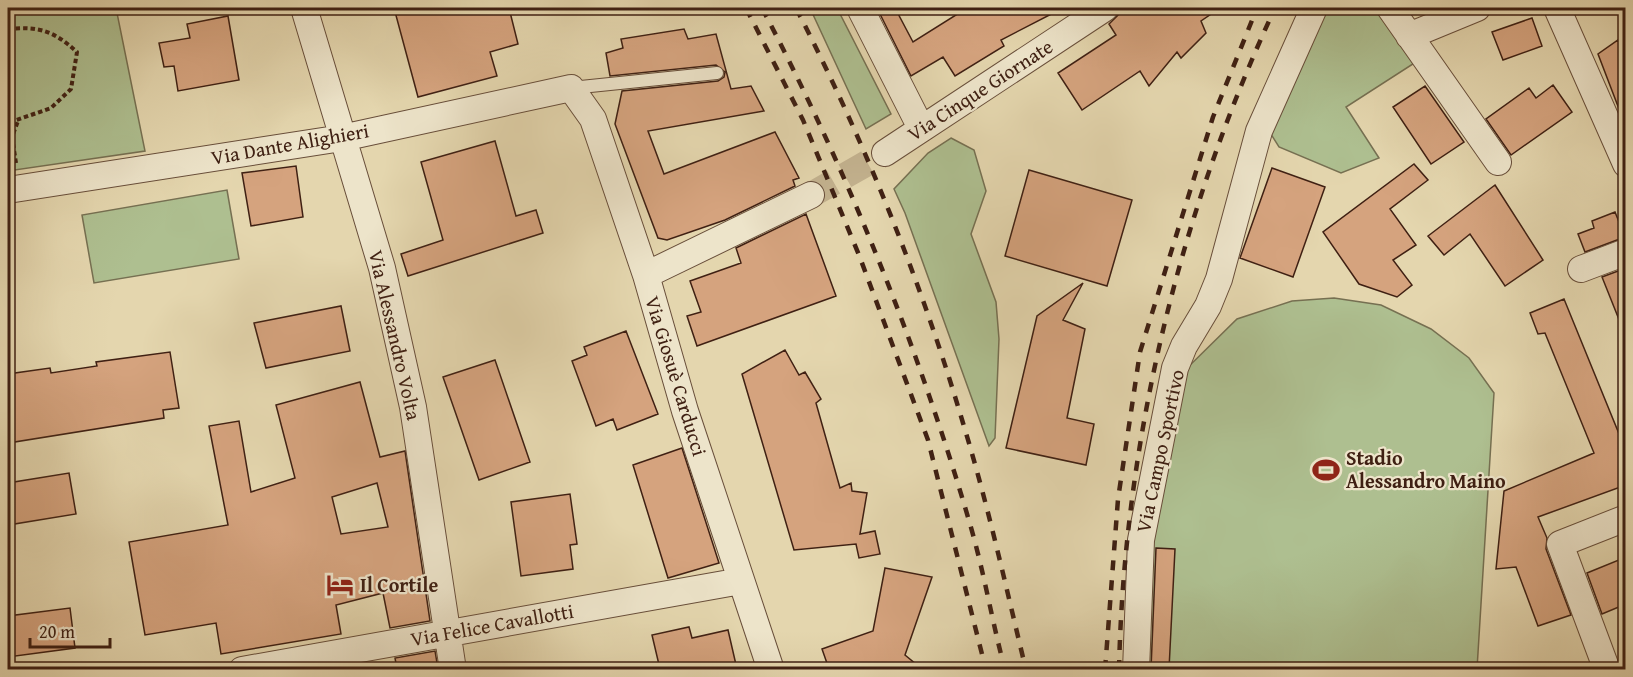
<svg xmlns="http://www.w3.org/2000/svg" width="1633" height="677" viewBox="0 0 1633 677" font-family="'Gentium Book Plus',serif">
<rect width="100%" height="100%" fill="#e4d6ae"/>
<filter id="stains"><feTurbulence type="fractalNoise" baseFrequency=".00333" numOctaves="4"/><feColorMatrix values="0 0 0 0 .2 0 0 0 0 .09 0 0 0 0 .02 0 0 0 .5 -.17"/></filter>
<radialGradient id="worn" r=".72"><stop offset=".6" stop-color="#630" stop-opacity="0"/><stop offset="1" stop-color="#630" stop-opacity=".3"/></radialGradient>
<!-- green -->
<path fill="#aebf90" stroke="#767052" stroke-width="1.5" d="M39 8H116L145 151 8 171V14Z
M810 8H837L891 114 866 129Z
M1325 8H1380L1416 62 1346 107 1379 158 1341 173 1279 147 1269 131Z
M951 138 974 150 986 191 971 234 996 302 999 339 995 438 989 446 905 213 894 189 928 153Z
M227 190 239 259 94 283 82 215Z
M1334 298 1381 305 1431 329 1469 358 1494 393 1477 669 1141 670 1148 547 1183 372 1237 319 1292 301Z"/>
<!-- building -->
<path fill="#d5a37e" stroke="#3f2013" stroke-width="1.5" fill-rule="evenodd" d="M394 8H509L518 44 490 52 497 76 418 97Z
M877 8H895L913 42 967 8H1063L1001 40 1004 46 955 76 943 57 911 76Z
M1120 8H1220L1201 21 1206 33 1181 58 1177 52 1149 86 1140 71 1082 110 1058 73 1116 35 1109 24 1118 15Z
M228 16 239 80 178 91 174 66 164 67 159 43 190 38 187 24Z
M1532 18 1542 46 1503 60 1492 32Z
M684 29 688 39 716 34 731 89 751 86 764 111 648 131 664 174 775 132 799 178 793 180 795 186 725 220 667 240 658 238 615 124 622 91 718 81 724 77 725 72 716 65 610 76 606 53 623 48 621 39Z
M1618 40 1626 58 1624 122 1598 54Z
M1553 85 1572 112 1511 155 1486 119 1529 88 1536 98Z
M1425 86 1464 142 1431 164 1393 107Z
M495 141 516 216 536 210 543 233 408 276 401 254 443 240 421 162Z
M1414 164 1428 180 1390 209 1416 245 1393 260 1412 285 1397 297 1359 284 1323 232Z
M296 166 303 217 251 226 242 173Z
M1272 168 1325 187 1293 277 1240 258Z
M1029 170 1132 200 1107 286 1005 256Z
M1495 185 1543 260 1505 286 1470 234 1444 255 1428 236Z
M1615 212 1625 237 1585 252 1578 234 1594 228 1592 221Z
M806 214 836 296 697 346 687 316 701 312 690 281 741 263 736 248Z
M1626 268V332H1624L1602 277Z
M1083 283 1063 320 1085 329 1067 418 1094 424 1086 465 1006 448 1037 316Z
M1564 299 1626 451V485L1538 517 1547 538 1546 549 1571 615 1538 626 1516 567 1496 569 1504 491 1594 453 1545 333 1538 334 1530 313Z
M341 306 350 351 266 368 254 323Z
M626 331 658 414 617 430 613 419 596 426 572 361 587 355 584 347Z
M785 350 799 375 805 372 821 399 816 403 840 488 851 483 852 491 867 493 860 534 875 531 880 554 859 558 856 544 794 550 742 374Z
M170 352 179 408 163 410 164 418 8 443V374L50 368 51 373 97 366 96 362Z
M495 360 530 462 479 480 443 377Z
M360 382 380 457 405 451 430 621 390 628 383 593 336 605 341 634 221 654 216 623 145 635 129 542 228 525 209 426 239 421 251 492 295 478 276 405ZM377 483 388 527 341 534 332 497Z
M682 448 719 563 668 578 633 465Z
M69 473 76 514 8 525V483Z
M570 494 577 544 570 545 573 569 521 576 511 502Z
M1156 548 1175 549 1169 669H1151Z
M1626 557V604L1602 614 1587 573Z
M885 568 932 577 905 655 922 669H829L822 649 873 631Z
M70 608 75 648 8 657V616Z
M689 627 692 638 728 630 737 669H660L652 635Z
M435 651 438 669H397L395 658Z"/>
<g fill="none" stroke-linecap="round" stroke-linejoin="round">
<!-- minor-tunnel -->
<path stroke="#c3b28f" stroke-width="26" stroke-dasharray="26 13" stroke-linecap="butt" d="M811 195 885 153"/>
<defs>
<path id="service" d="M571 88 717 73"/>
<path id="minor" d="M304 8 382 268 413 407 453 670
M860 8 921 128
M1390 8 1498 162
M1557 8 1626 164
M1409 36 1477 8
M885 153 1105 8
M8 190 342 138 571 88 593 119 646 275 685 411 771 670
M1581 269 1626 252
M646 275 811 195
M242 670 741 581
M1136 670 1141 540 1175 368 1184 346 1208 306 1219 279 1259 131 1314 8
M1607 670 1560 544 1626 518"/>
</defs>
<!-- service casing -->
<use href="#service" stroke="#684e3a" stroke-width="14"/>
<!-- minor casing -->
<use href="#minor" stroke="#684e3a" stroke-width="28"/>
<!-- path -->
<path stroke="#3f2013" stroke-width="4" stroke-dasharray="4.5 3" stroke-linecap="butt" d="M8 29C39 26 54 31 77 52L71 89 51 108 8 123
M16 163 12 137 18 121"/>
<!-- service -->
<use href="#service" stroke="#ede4ca" stroke-width="12"/>
<!-- minor -->
<use href="#minor" stroke="#ede4ca" stroke-width="26"/>
<!-- rail -->
<path stroke="#3f2013" stroke-width="4.5" stroke-dasharray="10 10" stroke-linecap="butt" d="M746 8 803 120 859 255 928 440 986 670
M762 8C848 172 918 346 970 524 984 572 992 621 1005 670
M796 8C864 140 921 281 963 423 988 505 1006 587 1026 670
M1105 670 1118 499 1140 352 1213 117 1257 8
M1119 670C1124 442 1179 214 1275 8"/>
</g>
<!-- icons -->
<defs>
<symbol id="stadium-bare" viewBox="-9 -9 18 18"><path d="M0-5a6.5 5 0 1 0 0 10a6.5 5 0 1 0 0-10ZM-3.5-1.8h7v3.6h-7Z" fill="#8f2418" stroke="#ede4ca" stroke-width="2.5" paint-order="stroke"/></symbol>
<symbol id="hotel-bare" viewBox="-9 -9 18 18"><path d="M-6-4.5h1.5V1H6V5H4.5V3h-9V5H-6ZM-4 0a1.8 1.8 0 1 1 3.6 0ZM.5 0V-2.5h3Q6-2.5 6 0Z" fill="#8f2418" stroke="#ede4ca" stroke-width="2.5" paint-order="stroke"/></symbol>
</defs>
<g fill-rule="evenodd">
<use href="#stadium-bare" x="1307" y="451" width="38" height="38"/>
<use href="#hotel-bare" x="321" y="566" width="38" height="38"/>
</g>
<g text-anchor="middle" stroke-width="4.5" stroke-linejoin="round" paint-order="stroke">
<!-- street labels -->
<g font-size="20" fill="#3f2013" stroke="#ede4ca">
<text transform="translate(980 90) rotate(-33)" y="7">Via Cinque Giornate</text>
<text transform="translate(290 144) rotate(-10)" y="7">Via Dante Alighieri</text>
<text transform="translate(395 335) rotate(77)" y="7">Via Alessandro Volta</text>
<text transform="translate(676 376) rotate(73)" y="7">Via Giosuè Carducci</text>
<text transform="translate(1160 451) rotate(-78)" y="7">Via Campo Sportivo</text>
<text transform="translate(492 625) rotate(-10)" y="7">Via Felice Cavallotti</text>
</g>
<!-- poi labels -->
<g font-size="20" font-weight="bold" fill="#3f2013" stroke="#ede4ca" text-anchor="start">
<text x="1346" y="465">Stadio<tspan x="1346" dy="23">Alessandro Maino</tspan></text>
<text x="360" y="592">Il Cortile</text>
</g>
</g>
<!-- margin -->
<rect width="1633" height="677" fill="none" stroke="#e4d6ae" stroke-width="30"/>
<rect x="9" y="9" width="1615" height="659" fill="none" stroke="#3f2013" stroke-width="3"/>
<rect x="15" y="15" width="1603" height="647" fill="none" stroke="#3f2013" stroke-width="1.5"/>
<!-- scale -->
<path d="M30 638v9h80v-9" fill="none" stroke="#3f2013" stroke-width="3"/>
<text x="39" y="638" font-size="18" fill="#3f2013" stroke="#ede4ca" stroke-width="4.5" paint-order="stroke">20 m</text>
<rect width="100%" height="100%" filter="url(#stains)"/>
<rect width="100%" height="100%" fill="url(#worn)"/>
</svg>
